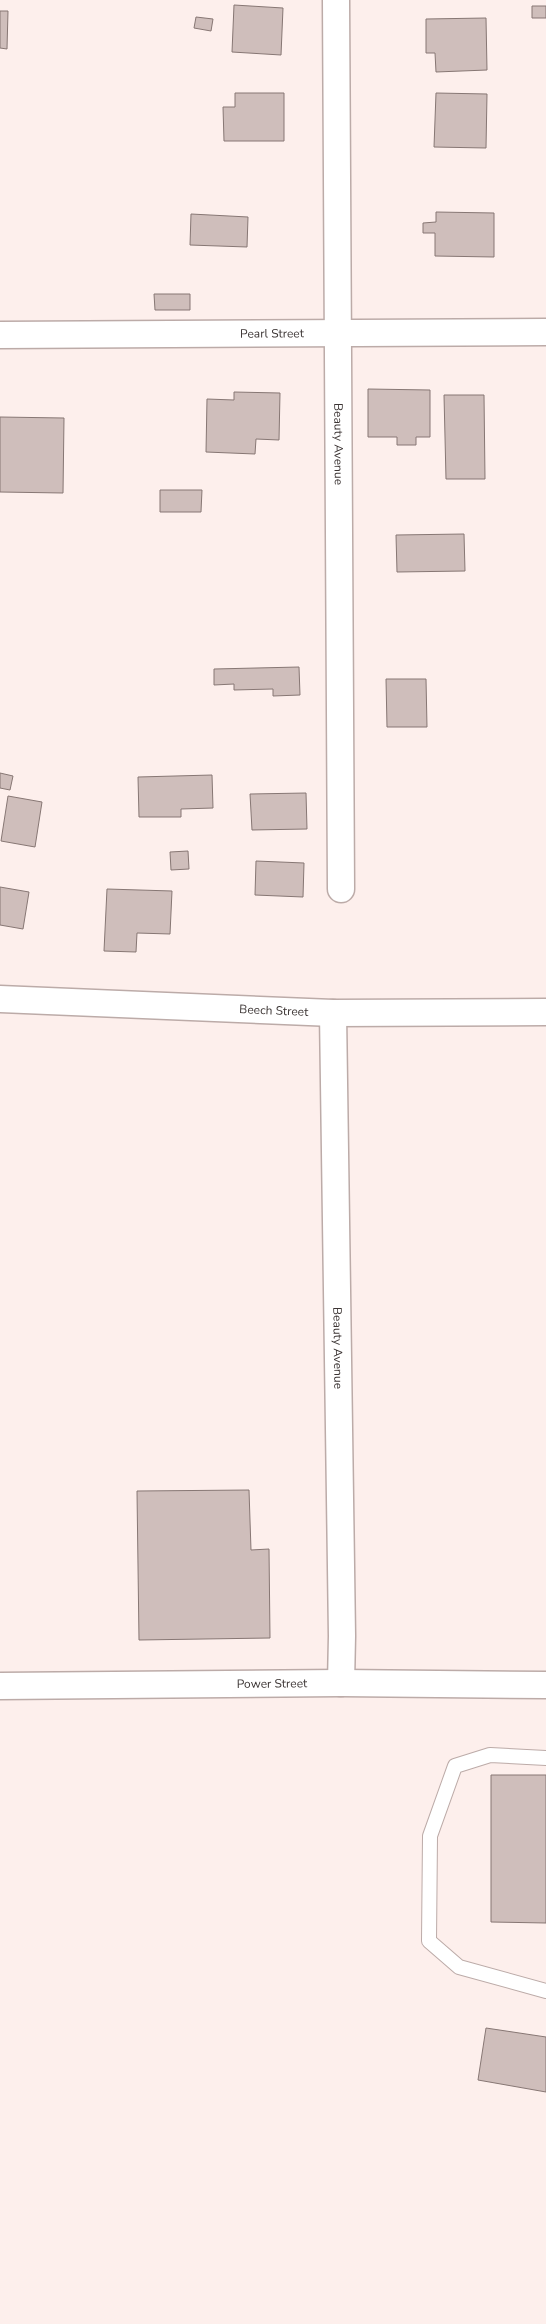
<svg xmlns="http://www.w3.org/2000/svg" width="546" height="2324" viewBox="0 0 546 2324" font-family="'Nunito Sans',sans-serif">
<rect width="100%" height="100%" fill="#fdefec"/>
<!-- building -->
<path fill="#cfbebb" stroke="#877774" d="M234 5 283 8 281 55 232 52Z
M532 6H546V18H532Z
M0 11H8L7 49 0 48Z
M196 17 213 19 211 31 194 28Z
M486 18 487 70 436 72 435 53H426V19Z
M235 93H284V141H224L223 107H235Z
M436 93 487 94 486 148 434 147Z
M436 212 494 213V257L435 256V233H423V223L436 222Z
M191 214 248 217 247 247 190 245Z
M154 294H190V310H155Z
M368 389 430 390V437H416V445H397V437H368Z
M234 392 280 393 279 440 256 439 255 454 206 452 207 399 234 400Z
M444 395H484L485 479H446Z
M0 417 64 418 63 493 0 492Z
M160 490H202L201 512H160Z
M464 534 465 571 397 572 396 535Z
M299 667 300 695 273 696V689L234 690V684L214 685V669Z
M386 679H426L427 727H387Z
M0 773 13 776 10 790 0 788Z
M212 775 213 808 181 809V817H139L138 777Z
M306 793 307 829 252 830 250 794Z
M8 796 42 802 35 847 1 841Z
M188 851 189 869 171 870 170 852Z
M256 861 304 863 303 897 255 895Z
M0 887 29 892 23 929 0 925Z
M107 889 172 891 170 934 137 933 136 952 104 951Z
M249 1490 251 1550 269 1549 270 1638 139 1640 137 1491Z
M491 1775H546V1923L491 1922Z
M486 2028 546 2037V2092L478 2080Z"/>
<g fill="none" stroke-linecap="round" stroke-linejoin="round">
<defs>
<path id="service" d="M546 1758 490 1755 455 1766 430 1836 429 1941 459 1967 546 1991"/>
<g id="minor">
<path id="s1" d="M336 0 341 889"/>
<path id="s2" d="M0 335 546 332"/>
<path id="s3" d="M0 999 333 1013 546 1012"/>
<path id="s4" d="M333 1013 342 1636 341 1683"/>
<path id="s5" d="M0 1686 341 1683 546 1685"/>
</g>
</defs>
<!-- service casing -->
<use href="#service" stroke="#bcaba8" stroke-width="16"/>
<!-- minor casing -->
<use href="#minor" stroke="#bcaba8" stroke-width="29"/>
<!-- service -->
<use href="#service" stroke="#fff" stroke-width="14"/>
<!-- minor -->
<use href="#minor" stroke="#fff" stroke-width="26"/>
</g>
<g text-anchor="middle" stroke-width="4" stroke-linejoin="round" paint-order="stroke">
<!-- street labels -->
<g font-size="12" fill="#3c3534" stroke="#fff">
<text dy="4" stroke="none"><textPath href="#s2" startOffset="272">Pearl Street</textPath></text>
<text dy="4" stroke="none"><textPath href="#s1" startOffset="444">Beauty Avenue</textPath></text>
<text dy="4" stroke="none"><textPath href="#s3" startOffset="274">Beech Street</textPath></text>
<text dy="4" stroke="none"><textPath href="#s4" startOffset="335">Beauty Avenue</textPath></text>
<text dy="4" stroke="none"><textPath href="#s5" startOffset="272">Power Street</textPath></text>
</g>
</g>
</svg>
